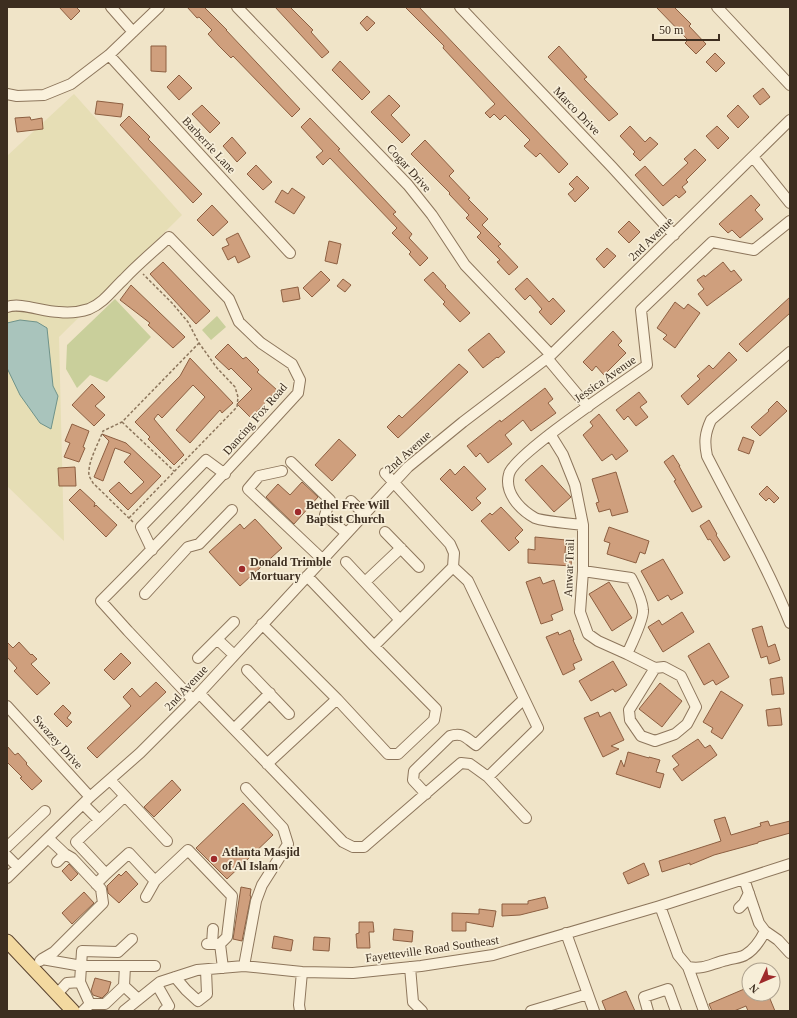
<svg xmlns="http://www.w3.org/2000/svg" width="797" height="1018" viewBox="0 0 797 1018" font-family="Georgia,serif">
<rect width="100%" height="100%" fill="#f0e4c8"/>
<!-- farmland -->
<path fill="#e6deb5" d="M74 94 182 215 59 337 64 541 7 486V156Z"/>
<!-- green -->
<path fill="#c9cf9b" d="M115 299 151 337 107 382 90 375 77 388 66 369 67 345Z
M217 316 226 327 211 340 202 330Z"/>
<!-- water -->
<path fill="#a9c4bc" stroke="#6f938a" d="M20 320 37 322 47 328 53 386 58 396 51 429 40 423 20 395 7 368V323Z"/>
<!-- building -->
<path fill="#cf9f7d" stroke="#8d5f41" d="M59 7H76L80 11 71 20Z
M187 7H204L227 30H226L242 47 300 109 292 117 233 56 231 58 219 46 208 34 212 30 199 17 197 18Z
M275 7H290L313 30 311 32 329 52 322 58Z
M405 7H419L568 164 559 173 540 153 536 157 524 146 530 140 505 115 500 120 494 114 490 118 485 113 495 104 443 48 444 46Z
M656 7H674L691 24 689 26 706 44 696 54 685 43 688 40Z
M367 16 375 23 367 31 360 23Z
M151 46H166V72L151 71Z
M559 46 587 77 584 79 618 114 609 121 548 57Z
M715 53 725 63 716 72 706 62Z
M340 61 370 92 362 100 332 70Z
M179 75 192 88 179 100 167 87Z
M763 88 770 97 760 105 753 96Z
M389 95 400 106 391 115 410 135 402 143 371 112Z
M97 101 123 104 121 117 95 114Z
M202 105 220 123 210 133 192 114Z
M738 105 749 117 738 128 727 116Z
M129 116 150 137 148 139 202 194 193 203 120 125Z
M30 117 31 120 42 118 43 129 17 132 15 118Z
M310 118 340 149 338 150 396 212 393 214 412 234 409 238 428 258 420 266 409 254 411 252 392 233 397 228 330 158 323 165 316 157 323 151 301 127Z
M630 126 645 142 650 137 658 144 640 161 633 154 635 152 620 136Z
M717 126 729 138 718 149 706 136Z
M232 137 246 153 237 162 223 146Z
M425 140 454 171 449 176 470 198 468 199 488 219 482 225 501 244 498 246 518 267 509 275 497 262 500 260 477 237 481 233 466 218 469 215 449 194 450 193 411 154Z
M695 149 706 160 686 180 688 182 682 187 686 192 679 198 676 195 663 206 635 175 645 166 663 186 688 163 684 159Z
M256 165 272 182 263 190 247 174Z
M577 176 589 188 575 202 568 194 574 189 569 184Z
M292 188 305 197 294 214 275 202 282 190 288 194Z
M751 195 760 205 755 210 763 219 740 238 732 230 728 233 719 224Z
M212 205 228 222 213 236 197 220Z
M629 221 640 232 629 243 618 232Z
M238 233 250 257 238 263 235 256 228 260 222 248 229 245 226 239Z
M329 241 341 244 337 264 325 261Z
M607 248 616 256 604 268 596 259Z
M163 262 210 311 196 324 150 274Z
M723 262 731 272 734 270 742 280 707 306 698 294 704 289 697 280 704 275 705 277Z
M321 271 330 280 312 297 303 288Z
M433 272 446 286 445 287 470 313 460 322 443 304 445 302 424 280Z
M527 278 549 302 553 298 565 311 551 325 539 312 542 309 530 295 525 300 515 289Z
M343 279 351 285 345 292 337 286Z
M131 285 185 337 173 348 148 325 150 323 120 300Z
M298 287 300 299 283 302 281 290Z
M790 297V313L747 352 739 344Z
M675 302 684 309 688 304 700 313 675 348 663 339 667 335 657 328Z
M613 331 622 341 618 345 626 353 604 375 596 366 592 371 583 362Z
M489 333 505 352 498 358 497 357 483 368 468 350Z
M228 344 243 359 246 357 259 370 257 372 277 390 251 418 237 404 252 389 231 368 229 370 215 357Z
M729 352 737 360 688 405 681 396 700 379 697 376 709 365 713 369Z
M190 358 233 403 222 413 220 410 190 443 176 430 205 397 193 385 162 418 158 414 154 419 184 455 174 465 148 439 150 437 135 422 180 376Z
M459 364 468 372 398 438 387 427 399 415 402 418Z
M92 384 105 397 95 406 105 415 94 426 72 405Z
M545 388 553 399 548 403 556 413 531 431 523 420 505 435 512 444 488 463 480 453 476 457 467 446 500 420 501 422Z
M639 392 647 402 640 407 648 417 636 426 628 416 624 420 616 410Z
M777 401 787 411 760 436 751 427 769 411 768 410Z
M599 414 628 451 616 460 612 454 602 461 583 435 593 426 590 422Z
M72 424 89 431 83 447 85 448 79 462 64 457 70 443 65 441Z
M102 434 126 443 161 476 128 510 109 491 119 482 131 494 144 482 124 462 131 454 115 448 103 481 94 477 109 441Z
M743 437 754 441 749 454 738 450Z
M339 439 356 455 332 481 315 465Z
M673 455 680 466H679L702 507 692 512 674 481 676 480 664 462Z
M542 465 571 497 554 512 525 480Z
M464 466 486 489 476 498 481 503 472 511 440 479 450 469 455 475Z
M75 467 76 486H59L58 468Z
M616 472 628 512 612 516 610 509 599 512 596 503 599 502 592 479Z
M302 482 318 497 294 524 266 497 278 484 290 495Z
M767 486 779 498 774 503 769 498 766 501 759 494Z
M80 489 95 503 94 507 96 505 117 525 106 537 69 500Z
M501 507 523 530 515 538 519 542 509 551 481 521 490 513 492 515Z
M255 519 282 548 240 586 209 552 240 524 244 529Z
M709 520 717 534 716 535 730 557 724 561 710 539 708 540 700 526Z
M609 527 649 541 645 554 640 552 636 563 607 554 610 543 604 541Z
M535 537 566 540 565 553H572L571 566 528 563V549L535 550Z
M663 559 683 593 671 600 668 595 658 601 641 571Z
M540 577 543 584 554 580 563 610 551 615 553 620 541 624 526 582Z
M609 582 632 618 612 631 589 594Z
M682 612 694 632 663 652 648 627 659 620 662 625Z
M762 626 768 647 775 644 780 660 769 664 767 656 761 658 752 629Z
M570 630 574 640H573L582 660 573 664 575 669 563 675 546 637 558 632 559 635Z
M7 642 13 648 19 642 31 655 32 654 37 659 31 664 50 683 37 695 14 671 17 668 7 657Z
M709 643 729 677 716 685 713 680 704 685 688 656Z
M121 653 131 663 114 680 104 670Z
M613 661 627 685 615 692 613 689 591 701 579 681Z
M782 677 784 694 772 695 770 679Z
M156 682 166 692 97 758 87 748 131 706 123 697 132 688 140 697Z
M660 683 682 701 662 727 639 709Z
M721 691 743 705 722 739 711 732 713 728 703 722Z
M63 705 71 713 67 718 72 722 67 727 54 714Z
M780 708 782 725 768 726 766 710Z
M598 712 600 717 610 712 624 740 611 746 619 749 603 757 584 718Z
M698 739 705 748 710 745 717 755 682 781 673 769 679 765 672 756Z
M7 746 15 755 18 753 27 763 26 764 42 781 32 790 20 778 22 777 7 762Z
M628 752 649 758V757L660 760 656 772 664 774 660 788 616 774 621 760 624 767Z
M172 780 181 790 154 817 144 807Z
M243 803 273 835 227 879 196 848Z
M725 817 731 835 761 826 760 823 768 821 770 826 790 821V833L758 842V843L714 855 690 865V863L662 872 659 861 721 841 714 820Z
M644 863 649 875 628 884 623 873Z
M69 864 78 874 71 881 62 871Z
M126 871 138 884 119 903 108 893 107 886 119 874 121 876Z
M241 887 251 889 250 896H251L242 941 233 939Z
M84 892 94 903 72 924 62 913Z
M545 897 548 908 520 915 502 916V904H528V901Z
M479 909 496 911 493 927 466 922V931H452V913L479 914Z
M359 922H373L374 932H369L370 948H357L356 934 359 933Z
M394 929 413 931 412 942 393 940Z
M274 936 293 940 291 951 272 948Z
M314 937 330 938 329 951 313 950Z
M95 978 111 982 108 992 102 998 93 995 91 991Z
M749 987V994H768L775 1011H748L746 1006 734 1011H712L709 1004Z
M626 991 635 1011H606L602 1001Z"/>
<g fill="none" stroke-linecap="round" stroke-linejoin="round">
<defs>
<path id="minor" d="M111 7 133 32
M237 7 408 185 432 215 465 265 551 355
M460 7 612 167 674 235
M717 7 790 85
M109 55 290 253
M7 94 17 96 44 95 71 84 109 55 159 7
M753 157 790 203
M7 307C21 302 43 312 59 312 68 313 80 312 89 309 104 303 113 289 124 279 138 264 154 251 169 237L229 299 239 322 261 343 292 364 300 380 298 393C234 463 169 533 101 601L128 631 193 700
M790 352 711 420C705 433 704 442 707 456 735 511 767 565 790 623
M547 358 588 407
M550 434 563 455 575 485 583 525V571L580 612 588 634 598 641 627 654 655 668 664 667 681 676 696 707 687 724 675 734 655 741 641 736 630 720 629 710 655 668
M291 462 330 500 325 515 346 533
M282 471 259 476 248 489 322 559
M351 501 364 514
M583 525C573 524 542 521 535 518 519 509 504 492 509 474 514 454 625 381 647 365L641 310 712 242 754 250 790 221
M385 532 419 567
M152 550 141 527 206 460 225 474
M346 562 400 620
M583 571 631 578C636 588 642 598 643 610 644 619 631 645 627 654
M307 576 374 646 453 567 454 553 450 544 385 473
M365 582 401 548
M145 594 188 547 199 544 232 510
M262 624 337 699 267 764
M217 639 234 622
M198 658 217 639 234 655
M247 670 289 714
M199 693 343 842 353 847H364L461 763 470 764 488 777 538 728 468 581 453 567
M337 699 388 754H398L434 720 436 709 374 646
M7 706 90 797
M234 729 270 693
M488 777 526 818
M426 794 413 780 414 771 450 736C463 732 466 738 476 745L524 699
M125 796 167 841
M83 804 99 820
M7 847 45 811
M7 856 18 867
M57 862 65 854
M106 874 129 853 155 881
M7 878 90 797 140 753 193 700 408 467 463 422 551 355 790 120
M744 879 759 923 765 931 778 940 790 953
M96 884 106 874 76 842 125 796 110 780
M146 897 155 881 188 850 232 896 227 937 220 944H207
M660 906 678 955 688 967 704 1011
M739 908 744 903 749 893
M566 933 594 1011
M212 944 213 929
M220 944 223 968
M42 959 54 952 103 903 101 889 72 858 65 854 48 838
M40 961 42 959 82 966H155
M125 966 124 986 138 999
M244 966 256 901 262 885 288 844 283 828 246 788
M410 967 413 1002 422 1011
M688 967C705 970 712 963 727 960 733 958 740 958 745 955 754 950 760 941 765 931
M175 977 186 990 198 1001 207 994 206 970
M157 985 169 1006 164 1011
M57 994 67 983 80 982
M90 1004 80 982 82 951 118 952 132 939
M83 1011 90 1004H105L124 986
M124 1011 160 982 197 970 244 966 302 972 353 973 421 966 493 955 660 906 790 864
M300 1011 299 1005 302 972
M531 1011 588 994
M648 1011 644 997 668 989 676 1011"/>
<path id="major" d="M7 941 73 1011"/>
</defs>
<!-- minor casing -->
<use href="#minor" stroke="#8d765c" stroke-width="12"/>
<!-- major casing -->
<use href="#major" stroke="#5b4430" stroke-width="15"/>
<!-- path -->
<path stroke="#8d765c" stroke-width="1.5" stroke-dasharray="3 2" stroke-linecap="butt" d="M122 422 174 471
M129 518 237 407 238 397 235 387 217 368 199 343 188 322 172 303 143 274
M133 522 93 483C91 479 88 476 89 471 89 460 99 442 103 431L122 422 199 343"/>
<!-- minor -->
<use href="#minor" stroke="#faf1dc" stroke-width="10"/>
<!-- major -->
<use href="#major" stroke="#f3d9a0" stroke-width="13"/>
</g>
<!-- markers -->
<g fill="#9e2a2b" stroke="#f7eed8" stroke-width="1.5">
<circle cx="298" cy="512" r="4"/>
<circle cx="242" cy="569" r="4"/>
<circle cx="214" cy="859" r="4"/>
</g>
<g text-anchor="middle" stroke-width="3.5" stroke-linejoin="round" paint-order="stroke">
<!-- street labels -->
<g font-size="12" fill="#3d2e20" stroke="#f7eed8">
<text transform="translate(577 111) rotate(46)" y="4">Marco Drive</text>
<text transform="translate(209 145) rotate(47)" y="4">Barberrie Lane</text>
<text transform="translate(409 168) rotate(48)" y="4">Cogar Drive</text>
<text transform="translate(651 239) rotate(-44)" y="4">2nd Avenue</text>
<text transform="translate(605 379) rotate(-35)" y="4">Jessica Avenue</text>
<text transform="translate(255 419) rotate(-49)" y="4">Dancing Fox Road</text>
<text transform="translate(408 452) rotate(-42)" y="4">2nd Avenue</text>
<text transform="translate(569 568) rotate(-88)" y="4">Anwar Trail</text>
<text transform="translate(186 688) rotate(-47)" y="4">2nd Avenue</text>
<text transform="translate(58 742) rotate(48)" y="4">Swazey Drive</text>
<text transform="translate(432 949) rotate(-8)" y="4">Fayetteville Road Southeast</text>
</g>
<!-- poi labels -->
<g font-size="12" font-weight="bold" fill="#3d2e20" stroke="#f7eed8" text-anchor="start">
<text x="306" y="509">Bethel Free Will<tspan x="306" dy="14">Baptist Church</tspan></text>
<text x="250" y="566">Donald Trimble<tspan x="250" dy="14">Mortuary</tspan></text>
<text x="222" y="856">Atlanta Masjid<tspan x="222" dy="14">of Al Islam</tspan></text>
</g>
</g>
<!-- border -->
<rect width="797" height="1018" fill="none" stroke="#3d2e20" stroke-width="16"/>
<!-- north arrow -->
<g transform="translate(761 982) rotate(226)"><circle r="19" fill="#f7eed8" stroke="#ada18e"/>
<path d="M0-3L7 15L0 10L-7 15Z" fill="#9e2a2b"/>
<text y="-6" font-size="11" font-weight="bold" text-anchor="middle" fill="#3d2e20">N</text>
</g>
<!-- scale -->
<path d="M653 34v6h66v-6" fill="none" stroke="#3d2e20" stroke-width="2"/>
<text x="659" y="34" font-size="12" fill="#3d2e20" stroke="#f7eed8" stroke-width="3" paint-order="stroke">50 m</text>
</svg>
